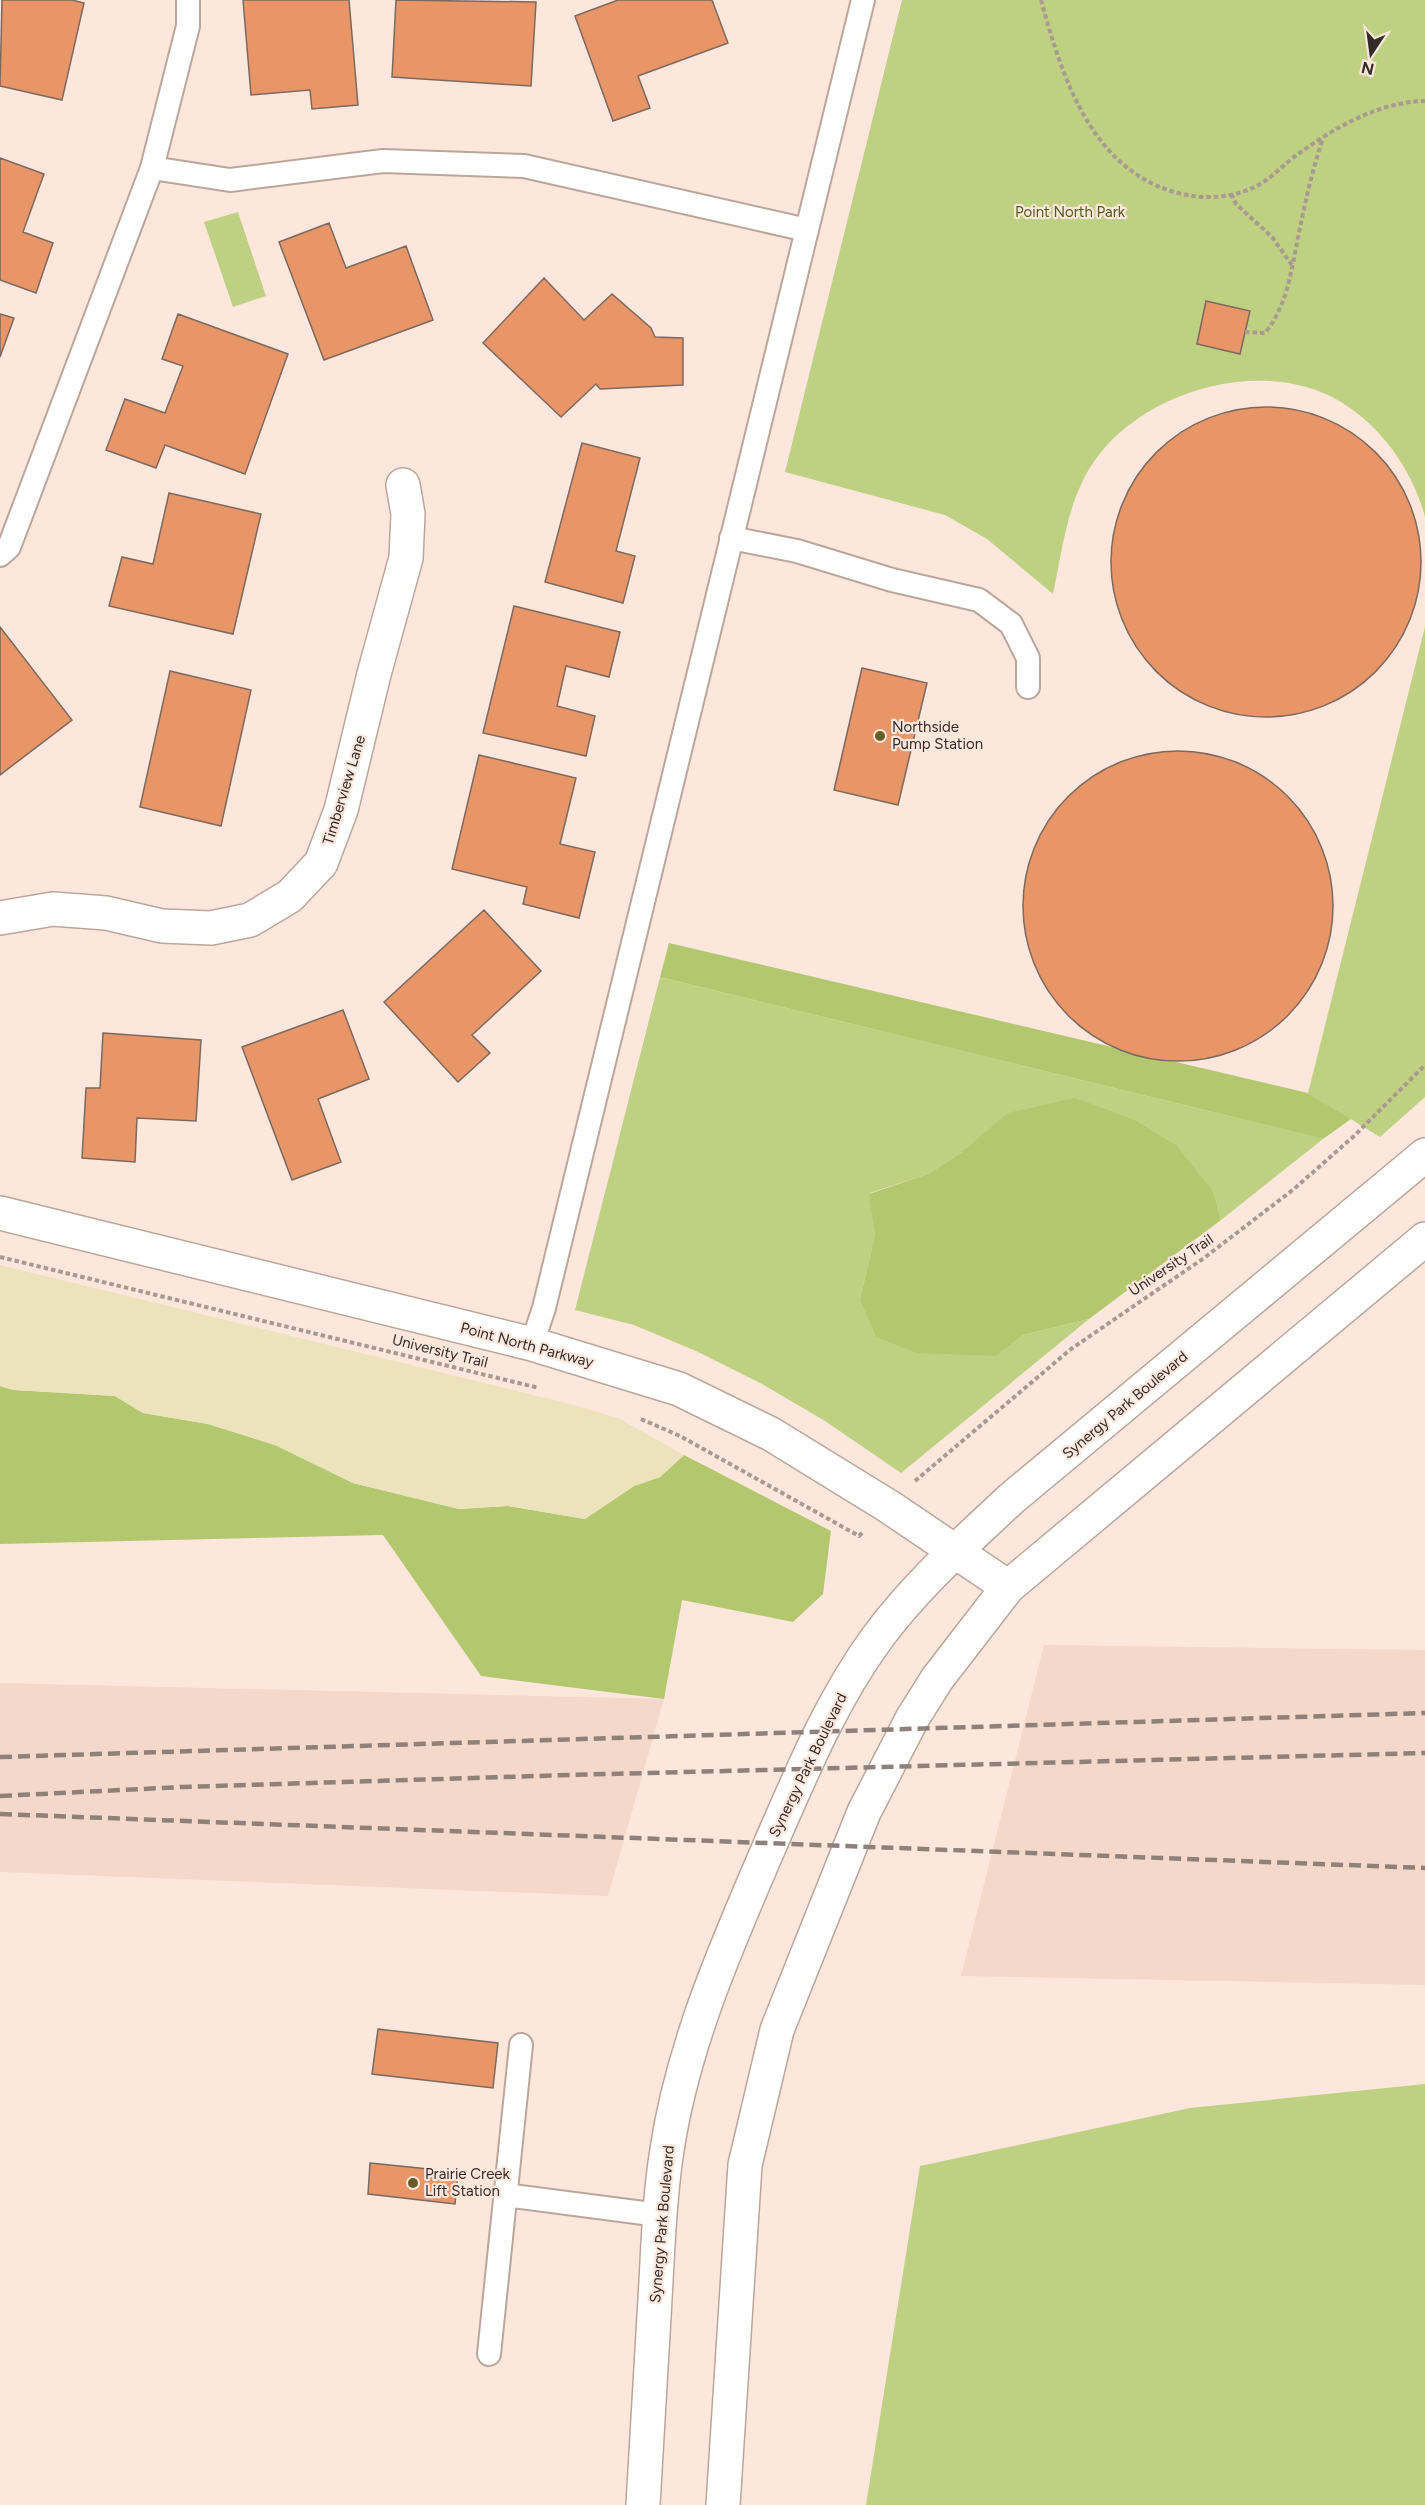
<svg xmlns="http://www.w3.org/2000/svg" width="1425" height="2505" viewBox="0 0 1425 2505" font-family="Figtree,sans-serif">
<rect width="100%" height="100%" fill="#fde7dc"/>
<!-- built -->
<path fill="#f4d8c9" d="M1044 1645 1425 1650V1985L961 1976Z
M0 1683 664 1699 608 1896 0 1872Z"/>
<!-- green -->
<path fill="#bed082" d="M902 0H1425V517C1413 471 1382 427 1341 402 1266 356 1148 389 1098 456 1068 495 1063 547 1053 594L987 539 945 515 785 472Z
M238 212 266 296 233 307 204 222Z
M1425 627V1097L1380 1137 1308 1093Z
M660 977 1323 1139 1221 1220 1214 1193 962 1152 928 1174 870 1193 875 1235 860 1299 997 1356 1023 1335 1089 1319 901 1473 825 1421 762 1384 696 1351 634 1325 575 1310Z
M1425 2084V2505H866L920 2166 1190 2108Z"/>
<!-- forest -->
<path fill="#b3c76e" d="M669 943 1308 1093 1351 1119 1323 1139 660 977Z
M1075 1098 1134 1120 1176 1145 1214 1193 1221 1220 1089 1319 1023 1335 997 1356 917 1353 876 1337 860 1299 875 1235 869 1194 928 1174 962 1152 1008 1113Z
M0 1386 14 1390 115 1396 143 1413 208 1424 275 1445 353 1483 459 1509 508 1506 585 1519 634 1486 660 1477 684 1455 831 1531 823 1594 793 1622 682 1600 664 1699 481 1676 383 1535 0 1544Z"/>
<!-- sand -->
<path fill="#ece3bd" d="M0 1265 575 1405 620 1419 684 1455 660 1477 634 1486 585 1519 508 1506 459 1509 353 1483 275 1445 208 1424 143 1413 115 1396 14 1390 0 1386Z"/>
<!-- building -->
<path fill="#e89568" stroke="#7c695f" stroke-width="1.5" d="M2 0H72L84 3 62 100 0 86Z
M243 0H349L358 105 312 109 310 90 251 95Z
M396 0 536 2 531 86 392 77Z
M618 0H712L728 43 638 76 650 108 613 121 575 16Z
M0 158 44 174 23 232 53 243 36 293 0 280Z
M329 223 346 268 406 246 433 320 324 360 279 242Z
M544 278 584 320 612 294 651 328 655 337 683 338V385L600 389 596 384 561 417 483 343Z
M1206 301 1250 311 1240 354 1197 344Z
M0 314 14 318 0 357Z
M178 314 288 354 245 474 165 445 156 468 106 450 125 399 165 413 183 366 162 359Z
M1111 562a155 155 0 1 1 310 0a155 155 0 1 1-310 0Z
M582 443 640 458 616 551 635 556 623 603 545 582Z
M169 493 261 514 233 634 109 606 122 557 153 564Z
M514 606 620 632 609 677 566 666 557 706 595 716 586 756 483 733Z
M0 627 72 720 0 775Z
M862 668 927 683 898 805 834 790Z
M170 671 251 690 221 826 140 807Z
M1023 906a155 155 0 1 1 310 0a155 155 0 1 1-310 0Z
M479 755 576 778 560 844 595 852 579 918 523 904 527 887 452 869Z
M484 910 541 971 472 1035 490 1053 458 1082 384 1002Z
M343 1010 369 1079 318 1099 341 1162 292 1180 242 1047Z
M103 1033 201 1040 196 1121 137 1118 135 1162 82 1158 86 1088H100Z
M378 2029 498 2043 493 2088 372 2074Z
M370 2163 458 2172 455 2204 368 2194Z"/>
<g fill="none" stroke-linecap="round" stroke-linejoin="round">
<defs>
<path id="service" d="M152 168 230 180 383 161 524 166 807 230
M731 538 797 551 892 580 979 600 1011 624 1028 658V687
M0 555 9 547 152 168 188 26V0
M532 1344 544 1308 863 0
M505 2195 659 2215
M489 2354 521 2045"/>
<path id="minor" d="M0 918 53 909 106 913 162 926 211 928 250 920 290 896 321 863 341 810 374 674 406 558 408 514 403 485
M0 1213 532 1344 679 1389 771 1434 888 1506 1008 1587"/>
<path id="tertiary" d="M643 2505C647 2436 651 2368 655 2299 658 2250 659 2199 667 2150 683 2043 728 1943 770 1845 801 1774 831 1701 877 1638 916 1585 964 1543 1012 1498L1425 1155
M723 2505 745 2165 777 2030 864 1812 912 1719 937 1679 1008 1587 1425 1239"/>
</defs>
<!-- service casing -->
<use href="#service" stroke="#baa69b" stroke-width="26"/>
<!-- minor casing -->
<use href="#minor" stroke="#baa69b" stroke-width="36"/>
<!-- tertiary casing -->
<use href="#tertiary" stroke="#baa69b" stroke-width="36"/>
<!-- path -->
<path stroke="#a99991" stroke-width="4" stroke-dasharray="4.5 3" stroke-linecap="butt" d="M1041 0C1063 81 1094 177 1187 195 1211 200 1241 196 1262 183 1276 174 1287 161 1301 152 1337 126 1380 102 1425 101
M1231 194 1236 204 1272 237 1292 265
M1245 332 1265 333C1289 304 1292 264 1300 228 1306 198 1313 168 1323 138
M0 1257 539 1388
M641 1419 680 1436 859 1536 863 1532
M915 1481 1071 1349 1204 1258 1294 1189 1354 1136 1425 1065"/>
<!-- service -->
<use href="#service" stroke="#fff" stroke-width="22"/>
<!-- minor -->
<use href="#minor" stroke="#fff" stroke-width="33"/>
<!-- tertiary -->
<use href="#tertiary" stroke="#fff" stroke-width="33"/>
<!-- rail -->
<path stroke="#8f8079" stroke-width="4.5" stroke-dasharray="12 6" stroke-linecap="butt" d="M0 1757 1425 1713
M0 1796 182 1787 569 1775 1425 1753
M0 1814 1425 1868"/>
</g>
<!-- markers -->
<g fill="#685b28" stroke="#fde7dc" stroke-width="2">
<circle cx="880" cy="736" r="6"/>
<circle cx="413" cy="2183" r="6"/>
</g>
<g text-anchor="middle" stroke-width="4.5" stroke-linejoin="round" paint-order="stroke">
<!-- park labels -->
<g font-size="15" fill="#505d1e" stroke="#fde7dc">
<text x="1070" y="217">Point North Park</text>
</g>
<!-- poi labels -->
<g font-size="15" fill="#332b27" stroke="#fde7dc" text-anchor="start">
<text x="892" y="732">Northside<tspan x="892" dy="17">Pump Station</tspan></text>
<text x="425" y="2179">Prairie Creek<tspan x="425" dy="17">Lift Station</tspan></text>
</g>
<!-- street labels -->
<g font-size="15" fill="#332b27" stroke="#fde7dc">
<text transform="translate(344 790) rotate(-73)" y="5">Timberview Lane</text>
<text transform="translate(1171 1265) rotate(-34)" y="5">University Trail</text>
<text transform="translate(527 1345) rotate(15)" y="5">Point North Parkway</text>
<text transform="translate(440 1351) rotate(14)" y="5">University Trail</text>
<text transform="translate(1125 1405) rotate(-40)" y="5">Synergy Park Boulevard</text>
<text transform="translate(808 1765) rotate(-64)" y="5">Synergy Park Boulevard</text>
<text transform="translate(662 2224) rotate(-85)" y="5">Synergy Park Boulevard</text>
</g>
</g>
<!-- north arrow -->
<g transform="translate(1371 54) rotate(193)" stroke="#fde7dc" stroke-width="4.5" paint-order="stroke">
<path d="M0-4.5L10 22L0 15L-10 22Z" fill="#332b27"/>
<text y="-9" font-size="16" font-weight="bold" text-anchor="middle" fill="#332b27">N</text>
</g>
</svg>
